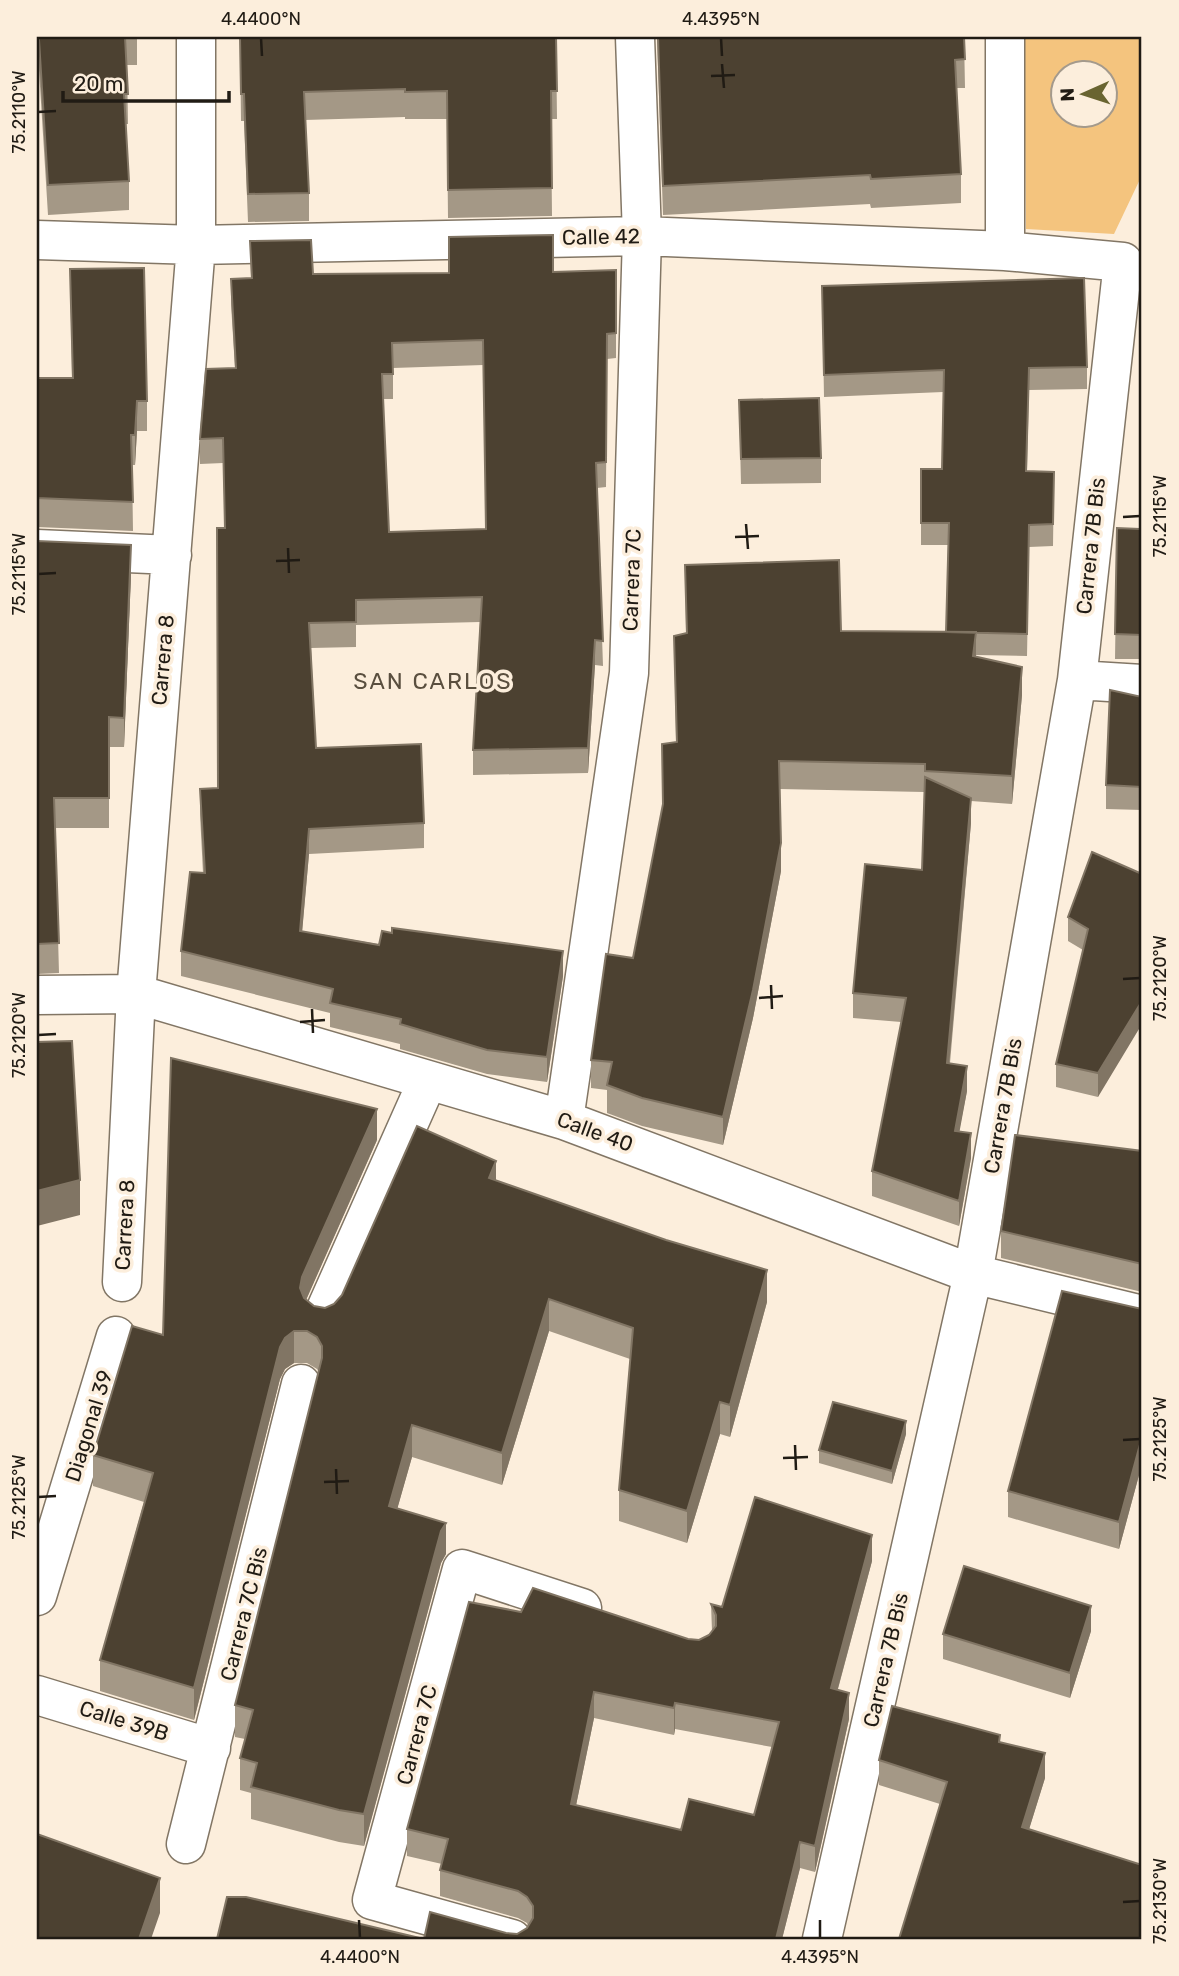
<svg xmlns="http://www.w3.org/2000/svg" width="1179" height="1976" viewBox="0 0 1179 1976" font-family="Rubik,sans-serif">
<rect width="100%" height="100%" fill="#fceedc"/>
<!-- green -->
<path fill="#f4c47e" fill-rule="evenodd" d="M1024 37H1142V175L1114 234 1026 229ZM1064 74H1106V116H1064Z"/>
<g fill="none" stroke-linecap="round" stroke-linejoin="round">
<defs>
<path id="minor" d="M1005 37V251
M37 240 196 245 642 236 1005 251 1123 262 1077 680 973 1274 822 1939
M37 549 172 555
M1077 680 1142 684
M37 995 136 994 564 1120 973 1274 1142 1315
M564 1120 629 673 642 236 635 37
M122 1282 136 994 196 245V37
M322 1318 428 1080
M37 1596 116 1336
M37 1695 211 1748
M186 1844 301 1384
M512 1939 372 1900 462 1569 582 1608"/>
</defs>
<!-- minor casing -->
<use href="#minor" stroke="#827665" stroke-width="41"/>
<!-- minor -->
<use href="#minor" stroke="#fff" stroke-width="38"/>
</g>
<!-- wall -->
<path fill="#a49886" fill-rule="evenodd" d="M37 37H137V65H127L128 124H126L129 181V210L48 215 39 70H37Z
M240 37H556L557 119H551L552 216 448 218 447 119H405V117L305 120 309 193V221L248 222 244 121H241Z
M657 37H964L965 88H956L961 174V203L871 208 870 204 663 215Z
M250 241 313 274 553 272 616 270V358L607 359 606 487 597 488 603 666 595 665 588 773 473 775V750L480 622 356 625V647L311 648 316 748 424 823V848L309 854 302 931 563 976 547 1082 487 1074 400 1049V1044L330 1027V1013L181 976V951L203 873 200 814V789L218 788 225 528 223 463 200 464V439L235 368 231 304V279L251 278ZM483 365 486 529 389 532 383 399H393V368Z
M70 269 147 401V431H137L135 465H132L133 531 37 527V378H72Z
M822 286 1087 367V389L1029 390 1027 471 1054 472 1053 546 1029 547 1027 656 976 655V657L1022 695 1012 804 971 801V823L950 1063 967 1091 959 1131 971 1158 959 1226 872 1196V1171L901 1022 853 1018V993L922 870 924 792 780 789 781 871 753 1018 723 1145 642 1126 607 1113V1090L591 1088V1060L633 958 676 742 674 636 686 634 685 565 841 631 946 632 948 545H921V469H942L943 392 824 397Z
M739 400 821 458V483L741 484Z
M1142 468V659H1115L1117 528 1140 529Z
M37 541 131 575 124 747H109V828H55L59 973 37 974Z
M1142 697V810L1106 809V785Z
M1142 874 1098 1097 1056 1087V1064L1083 950 1068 941V917Z
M377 1140 306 1300 314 1306 325 1308 334 1304 496 1181 767 1302 730 1437 720 1434 687 1543 619 1521V1490L630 1359 549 1331 502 1485 412 1457 397 1509 446 1554 441 1563 364 1846 339 1842 251 1819V1793L240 1790V1758L245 1739 235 1737V1705L319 1372 317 1369 307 1363H294L285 1369 280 1379 194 1720 100 1691V1660L144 1502 93 1486V1455L163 1335Z
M1142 1151V1292L1001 1258V1231Z
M1142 1309V1464L1119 1549 1008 1517V1491Z
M906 1434 892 1484 819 1463V1450Z
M872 1561 838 1689 849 1719 815 1872 800 1868 782 1939H424L517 1934 527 1928 528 1926 527 1923 518 1918 440 1896V1870L442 1864 407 1856V1829L521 1612 688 1639 699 1640 709 1635 712 1631 711 1604 722 1607ZM594 1718 674 1735 675 1729 772 1747 754 1815 681 1830 576 1805Z
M1091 1631 1070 1698 943 1659V1634Z
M1000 1742 1045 1778 1029 1829 940 1804 879 1785V1760Z"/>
<!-- shaded-wall -->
<path fill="#817564" d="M137 401V431L135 465V435Z
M131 545V575L124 747V718Z
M976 632V660L973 656Z
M595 640V665L588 773V748Z
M1022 667V695L1012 804V776Z
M971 798V823L947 1088V1063Z
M309 829V854L300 956V931Z
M781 843V871L753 1018 723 1145V1117Z
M563 951V976L547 1082V1057Z
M1142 1001V1024L1098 1097V1073Z
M967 1066V1091L955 1156V1131Z
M377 1109V1140L302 1309 300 1288 302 1277Z
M971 1133V1158L959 1226V1201Z
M496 1161V1192L489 1178Z
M80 1180V1215L37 1226V1191Z
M767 1270V1302L730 1437V1405Z
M549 1299V1331L502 1485V1453Z
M294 1331V1363L285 1369 280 1379 194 1720V1688L280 1347 285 1338Z
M720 1402V1434L687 1543V1511Z
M906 1421V1434L892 1484V1471Z
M412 1425V1457L389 1538V1506Z
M1142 1437V1464L1119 1549V1522Z
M446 1523V1554L441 1563 364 1846V1814L441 1531Z
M872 1535V1561L831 1714V1688Z
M1091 1606V1631L1070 1698V1673Z
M594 1692V1718L571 1830V1804Z
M849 1693V1719L815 1872V1846Z
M675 1703V1729L674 1735V1708Z
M1045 1753V1778L1022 1852V1827Z
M800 1842V1868L782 1939H776Z
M160 1878V1913L151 1939H139Z"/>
<!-- building -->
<path fill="#4c4131" stroke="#817564" stroke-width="2" fill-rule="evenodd" d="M37 37H125L128 94H124L129 181 48 185 39 40 37 41Z
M240 37H556L557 91H551L552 188 448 190 447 91 405 92V89L304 92 309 193 248 194 244 94H241Z
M658 37H964L965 59 955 60 961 174 871 179 870 175 663 186Z
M553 235V272L616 270V333L607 334 606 462 596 463 603 641 595 640 588 748 473 750 482 597 356 600V622L309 623 316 748 421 744 424 823 309 829 300 931 379 945 382 931 392 933V928L563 951 547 1057 487 1050 400 1024 401 1019 330 1003 333 989 181 951 190 872 205 873 200 789 218 788 217 528H225L223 438 200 439 206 369 236 368 231 279 252 278 250 241 311 240 313 274 449 273V237ZM483 340 486 529 389 532 382 374H393L392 343Z
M144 268 147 401H137L135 435H131L133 502 37 498V378H73L70 269Z
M1084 278 1087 367 1029 368 1026 471 1054 472 1053 524 1029 525 1027 634 946 632 949 523H921V469H942L944 370 824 375 822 286Z
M819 398 821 458 741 459 739 400Z
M1140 468H1142V635L1115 634 1117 528 1140 529Z
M37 541 131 545 124 718 109 717V798H54L59 943 37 944Z
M839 560 841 631 976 632 973 656 1022 667 1012 776 925 771V764L779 761 781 843 753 990 723 1117 642 1098 607 1085 612 1062 591 1060 606 954 633 958 663 804 662 744 677 742 674 636 687 633 685 565Z
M1110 690 1142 697V787L1106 785Z
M925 777 971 798 947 1063 967 1066 955 1131 971 1133 959 1201 872 1171 906 998 853 993 865 864 922 870Z
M1092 852 1142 874V1001L1098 1073 1056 1064 1088 929 1068 917Z
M72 1041 80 1180 37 1191V1042Z
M171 1058 377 1109 302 1277 300 1288 304 1298 314 1306 325 1308 334 1304 342 1295 417 1126 496 1161 489 1178 666 1240 767 1270 730 1405 720 1402 687 1511 619 1490 633 1328 549 1299 502 1453 412 1425 389 1506 446 1523 441 1531 364 1814 339 1810 251 1787 257 1763 240 1758 253 1710 235 1705 322 1358V1346L317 1337 307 1331H294L285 1338 280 1347 194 1688 100 1660 153 1473 93 1455 132 1326 163 1335Z
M1015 1135 1142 1151V1264L1001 1231Z
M1062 1291 1142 1309V1437L1119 1522 1008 1491Z
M833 1402 906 1421 892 1471 819 1450Z
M755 1497 872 1535 831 1688 849 1693 815 1846 800 1842 776 1939H217L227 1897H246L424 1939 430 1912 506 1933 517 1934 527 1928 533 1918V1906L527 1897 518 1891 440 1870 448 1839 407 1829 469 1602 521 1612 533 1588 688 1639 699 1640 709 1635 716 1626V1615L711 1604 722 1607ZM594 1692 674 1708 675 1703 779 1722 754 1815 689 1799 681 1830 571 1804Z
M964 1566 1091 1606 1070 1673 943 1634Z
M892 1706 1000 1735 999 1742 1045 1753 1022 1827 1142 1865V1939H899L947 1782 879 1760Z
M37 1834 160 1878 139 1939H37Z"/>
<!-- ticks -->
<path fill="none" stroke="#201b14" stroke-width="2.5" d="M261 38 262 56M721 38 722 56M722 64 724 88M711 76 735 75M38 112 56 111M1123 517 1140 516M746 524 748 549M735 537 759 536M288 548 289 573M276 561 300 560M38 574 56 573M1123 979 1140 978M771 985 772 1009M759 998 783 996M312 1009 313 1033M300 1022 325 1020M38 1035 56 1034M1123 1440 1140 1439M795 1445 796 1470M783 1458 808 1457M336 1469 337 1494M324 1482 349 1481M38 1497 56 1496M1123 1902 1140 1901M359 1920 360 1938M820 1920V1938"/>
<g text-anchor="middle" stroke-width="7" stroke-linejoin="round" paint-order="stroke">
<!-- street labels -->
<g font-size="21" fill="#201b14" stroke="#fceedc">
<text transform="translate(601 237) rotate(-1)" y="7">Calle 42</text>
<text transform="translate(1091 546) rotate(-84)" y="7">Carrera 7B Bis</text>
<text transform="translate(632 580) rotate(-88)" y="7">Carrera 7C</text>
<text transform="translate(163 660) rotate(-85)" y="7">Carrera 8</text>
<text transform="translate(1003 1106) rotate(-80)" y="7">Carrera 7B Bis</text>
<text transform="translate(595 1132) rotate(20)" y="7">Calle 40</text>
<text transform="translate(125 1225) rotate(-87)" y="7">Carrera 8</text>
<text transform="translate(89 1426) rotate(-73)" y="7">Diagonal 39</text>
<text transform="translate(244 1614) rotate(-76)" y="7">Carrera 7C Bis</text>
<text transform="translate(886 1660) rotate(-77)" y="7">Carrera 7B Bis</text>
<text transform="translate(124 1721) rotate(17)" y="7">Calle 39B</text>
<text transform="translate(417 1735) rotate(-75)" y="7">Carrera 7C</text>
</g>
<!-- neighbourhood labels -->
<g font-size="23" letter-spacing="2" fill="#5a4f3f" stroke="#fceedc">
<text x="433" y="689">SAN CARLOS</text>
</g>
</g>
<!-- border -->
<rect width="1179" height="1976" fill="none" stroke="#fceedc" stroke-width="77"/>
<!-- north arrow -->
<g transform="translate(1084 94) rotate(267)"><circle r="33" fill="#fceedc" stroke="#a49a8c" stroke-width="2"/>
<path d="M0-5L12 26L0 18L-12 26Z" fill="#696430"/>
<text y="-10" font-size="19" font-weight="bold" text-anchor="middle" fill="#201b14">N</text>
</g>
<!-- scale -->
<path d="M63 91v10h166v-10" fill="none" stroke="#201b14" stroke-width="3.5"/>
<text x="74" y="91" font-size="21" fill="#201b14" stroke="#fceedc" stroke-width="5" paint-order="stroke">20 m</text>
<rect x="38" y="38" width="1102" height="1900" fill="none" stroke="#201b14" stroke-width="2.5"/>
<g font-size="18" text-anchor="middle" fill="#201b14">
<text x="261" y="25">4.4400°N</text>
<text x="721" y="25">4.4395°N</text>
<text transform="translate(19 112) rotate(-90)" y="6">75.2110°W</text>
<text transform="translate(1160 516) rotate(-90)" y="6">75.2115°W</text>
<text transform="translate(19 574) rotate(-90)" y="6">75.2115°W</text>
<text transform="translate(1160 978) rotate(-90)" y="6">75.2120°W</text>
<text transform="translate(19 1035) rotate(-90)" y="6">75.2120°W</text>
<text transform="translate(1160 1439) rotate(-90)" y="6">75.2125°W</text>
<text transform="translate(19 1497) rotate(-90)" y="6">75.2125°W</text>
<text transform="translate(1160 1901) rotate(-90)" y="6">75.2130°W</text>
<text x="360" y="1963">4.4400°N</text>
<text x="820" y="1963">4.4395°N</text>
</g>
</svg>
